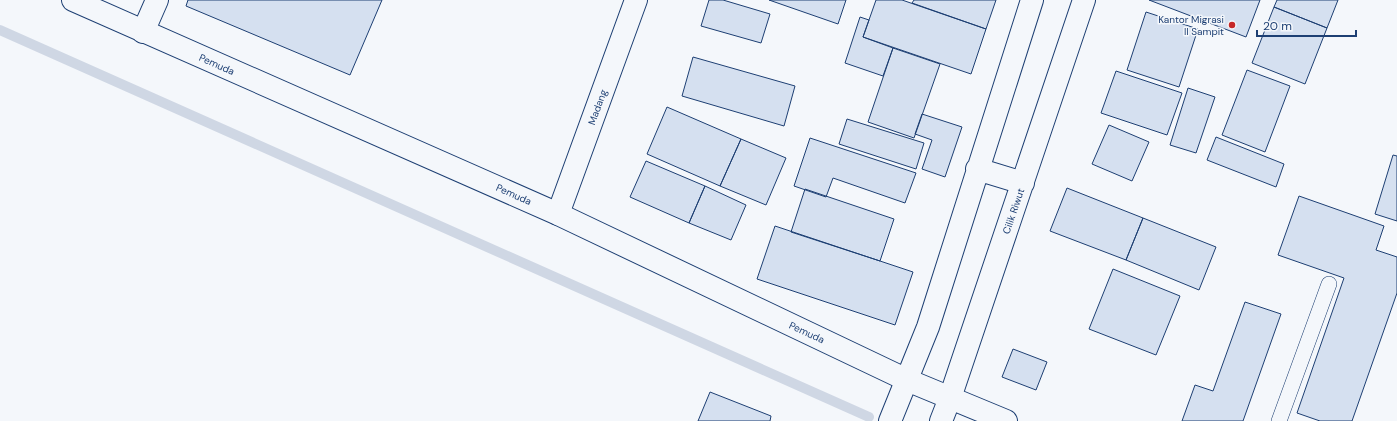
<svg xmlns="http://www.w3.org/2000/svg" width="1397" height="421" viewBox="0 0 1397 421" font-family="'DM Sans',sans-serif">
<rect width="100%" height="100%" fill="#f4f7fb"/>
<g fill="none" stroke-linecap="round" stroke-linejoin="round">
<!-- stream -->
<path stroke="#cfd7e4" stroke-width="10" d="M0 30 869 417"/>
</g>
<!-- building -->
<path fill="#d5e0f0" stroke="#1d3f73" d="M188 0H382L350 75 186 6Z
M709 0H723L770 14 761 43 701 26Z
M769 0H846L838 24Z
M876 0H902L986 29 971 74 863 37Z
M914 0H996L986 29 912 3Z
M1149 0H1260L1246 37Z
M1277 0H1338L1327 28 1274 7Z
M1274 7 1327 28 1305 84 1252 63Z
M1146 12 1198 29 1179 87 1127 70Z
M860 17 869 20 863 37 893 48 883 76 845 63Z
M893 48 940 64 914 138 868 122Z
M693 57 795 86 784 126 682 96Z
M1247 70 1290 86 1265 152 1222 135Z
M1116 71 1182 93 1167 135 1101 113Z
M1188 88 1215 97 1196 153 1170 145Z
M667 107 741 139 720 186 647 154Z
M922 114 962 127 945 177 922 169 932 140 915 134Z
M847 119 924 143 916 169 839 144Z
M1109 125 1149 142 1132 181 1092 164Z
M1216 137 1284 164 1276 187 1207 160Z
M810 138 916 173 905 203 833 178 826 197 794 186Z
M741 139 786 158 766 205 720 186Z
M1393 155 1397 156V221L1375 214Z
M646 161 705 186 689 223 630 197Z
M705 186 746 205 731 240 689 223Z
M1067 188 1143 218 1126 260 1050 231Z
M805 189 894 219 880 261 791 232Z
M1299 196 1384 226 1376 250 1397 257V293L1352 421H1320L1297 413 1344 278 1278 255Z
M1143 218 1216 247 1199 290 1126 260Z
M775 226 913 272 895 325 757 279Z
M1113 269 1180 296 1156 355 1089 329Z
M1245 302 1281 314 1243 421H1182L1195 385 1213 391Z
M1013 349 1047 362 1036 390 1002 377Z
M710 392 771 416 770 421H698Z"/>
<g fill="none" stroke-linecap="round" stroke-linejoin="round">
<defs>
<path id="lane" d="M1279 421 1329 284"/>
<path id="street" d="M143 32 157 0
M558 214 636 0"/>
<path id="secondary" d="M73 0 558 214 907 380 1006 421"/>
<path id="primary" d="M977 169 1023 183
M890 421 928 327 1032 0
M941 421 950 398 1084 0"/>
</defs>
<!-- lane casing -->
<use href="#lane" stroke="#1d3f73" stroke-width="16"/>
<!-- street casing -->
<use href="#street" stroke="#1d3f73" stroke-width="24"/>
<!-- secondary casing -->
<use href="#secondary" stroke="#1d3f73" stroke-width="24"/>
<!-- primary casing -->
<use href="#primary" stroke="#1d3f73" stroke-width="24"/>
<!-- lane -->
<use href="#lane" stroke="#f4f7fb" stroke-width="15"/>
<!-- street -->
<use href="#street" stroke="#f4f7fb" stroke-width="22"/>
<!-- secondary -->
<use href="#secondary" stroke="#f4f7fb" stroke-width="22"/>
<!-- primary -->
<use href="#primary" stroke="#f4f7fb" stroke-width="22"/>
</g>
<!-- markers -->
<circle fill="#c62828" stroke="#f4f7fb" stroke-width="1.5" cx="1232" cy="25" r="4"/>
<g text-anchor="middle" stroke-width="3" stroke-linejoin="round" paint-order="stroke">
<!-- poi labels -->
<g font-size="10" fill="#1d3f73" stroke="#f4f7fb" text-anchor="end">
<text x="1224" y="23">Kantor Migrasi<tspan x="1224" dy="12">II Sampit</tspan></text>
</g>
<!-- street labels -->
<g font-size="10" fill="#1d3f73" stroke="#f4f7fb">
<text transform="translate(217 64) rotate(24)" y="4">Pemuda</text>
<text transform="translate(597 107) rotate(-70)" y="4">Madang</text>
<text transform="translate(514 194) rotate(24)" y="4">Pemuda</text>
<text transform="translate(1013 211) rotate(-71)" y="4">Cilik Riwut</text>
<text transform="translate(807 332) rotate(25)" y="4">Pemuda</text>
</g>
</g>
<!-- scale -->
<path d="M1257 30v6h99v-6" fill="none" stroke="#1d3f73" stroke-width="2"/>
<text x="1263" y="30" font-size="12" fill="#1d3f73" stroke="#f4f7fb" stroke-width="3" paint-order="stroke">20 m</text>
</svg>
